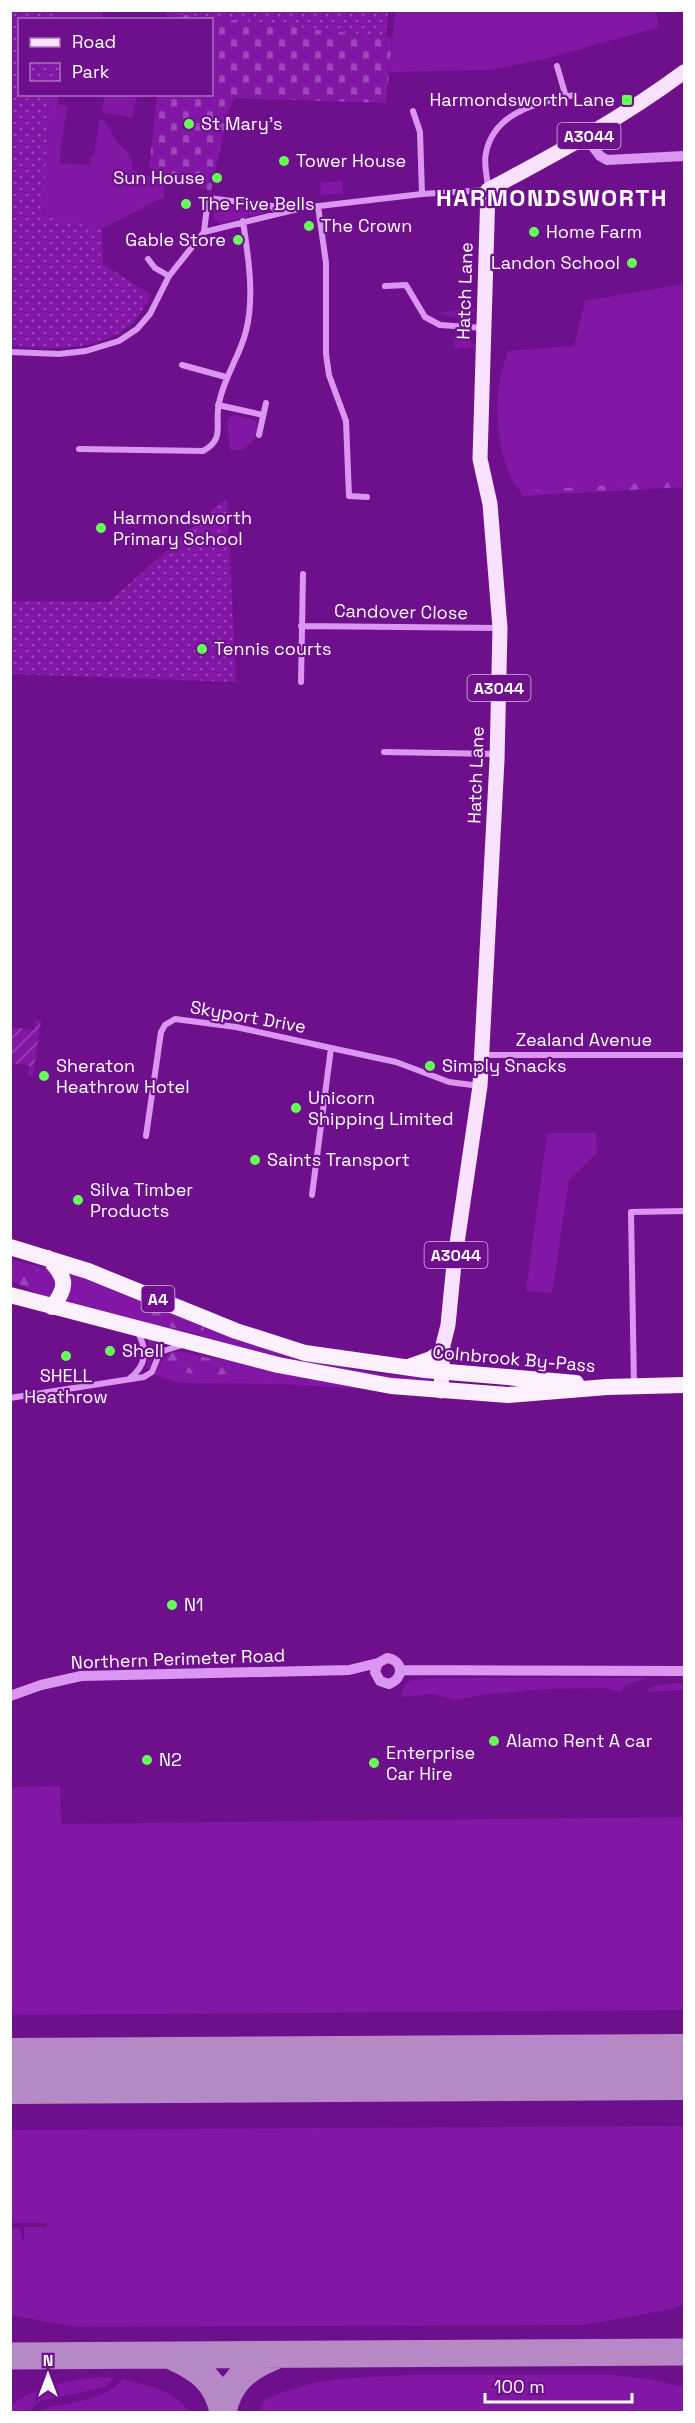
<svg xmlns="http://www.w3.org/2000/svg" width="695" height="2423" viewBox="0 0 695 2423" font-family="'Space Grotesk',sans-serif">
<defs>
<pattern id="forest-firs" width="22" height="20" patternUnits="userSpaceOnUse" patternTransform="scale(1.5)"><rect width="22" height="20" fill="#8217a6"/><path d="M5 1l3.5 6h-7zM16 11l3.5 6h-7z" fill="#9b45b8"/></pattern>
<pattern id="cemetery-stones" width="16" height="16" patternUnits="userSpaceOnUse" patternTransform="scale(1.5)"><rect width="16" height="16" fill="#8217a6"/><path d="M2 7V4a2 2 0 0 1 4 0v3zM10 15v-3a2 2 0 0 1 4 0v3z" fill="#9b45b8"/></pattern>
<pattern id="park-dots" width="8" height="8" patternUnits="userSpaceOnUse" patternTransform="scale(1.5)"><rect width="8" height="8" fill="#8217a6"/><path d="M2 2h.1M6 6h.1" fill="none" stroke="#9b45b8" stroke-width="1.8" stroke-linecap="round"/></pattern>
<pattern id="garden-furrows" width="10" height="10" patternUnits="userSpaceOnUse" patternTransform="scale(1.5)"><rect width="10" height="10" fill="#8217a6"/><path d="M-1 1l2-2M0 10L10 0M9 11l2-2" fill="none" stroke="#9b45b8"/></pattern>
</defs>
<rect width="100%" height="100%" fill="#6e108c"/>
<!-- grass -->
<path fill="#8217a6" d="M56 11H103L101 19 55 20Z
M395 11H655L659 27 548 58 491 70 389 72Z
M50 95H59L58 104 68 106 61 144 60 163 90 165 91 156 94 155 100 118 105 121 117 142 127 152 132 162V170L164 182V198L159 199 102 229 43 216Z
M105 95H137L132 118 102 112Z
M342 181 343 193 321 195 320 183Z
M218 205 261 209 263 211 262 213 219 224 216 219 213 220 215 208Z
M684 284V480L520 491C499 467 494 414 499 383 501 372 505 362 508 351L574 346 585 301Z
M477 308 466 320 437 313Z
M453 336 466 338 476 347 455 349Z
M234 414 256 421C261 435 253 441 243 450H230L227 420Z
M552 1133H596L597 1153 569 1180 552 1293 526 1291 547 1135Z
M10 1259 49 1269 58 1277 51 1297 40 1295 21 1285 35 1286 45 1272 11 1263Z
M68 1270 155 1304 150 1313 154 1323 199 1336 205 1326 323 1363 380 1374 438 1380 432 1384 325 1370 64 1302 71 1284Z
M147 1338 165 1343 156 1350 148 1369 146 1368 150 1351Z
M186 1352 365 1389 279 1384 180 1383 155 1375 159 1367 198 1375 229 1373 226 1363Z
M439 1678H647L627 1684 620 1692 605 1688 545 1689 488 1694 456 1700 432 1694 400 1697 407 1682 412 1680Z
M684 1683V1690L646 1692C653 1682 673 1684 684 1683Z
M60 1786 61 1824 684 1817V2010L11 2015V1787Z
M684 2126V2300L682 2305 671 2309 585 2325 76 2327 11 2315V2228H19L22 2239 24 2240V2227H47V2223H11V2130Z
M412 2375H614L654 2380 684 2387V2412H260L264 2401C310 2376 362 2378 412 2375Z
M100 2377 114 2378 106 2387 39 2401 29 2412H11L12 2405C36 2385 70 2381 100 2377Z
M122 2379C146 2385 176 2390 189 2412H39L43 2409C66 2402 109 2401 122 2379Z"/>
<!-- forest -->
<path fill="url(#forest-firs)" d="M684 480V487L522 496 520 491Z
M10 1263 45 1272C51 1277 52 1282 50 1290L43 1291C33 1285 20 1287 11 1281Z
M155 1304 205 1326 201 1335 154 1323 150 1313Z
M181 1351 226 1363 231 1368 229 1374 198 1375 159 1367C163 1356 169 1352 181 1351Z"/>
<!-- cemetery -->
<path fill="url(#cemetery-stones)" d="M166 12 392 38 386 103 234 98 227 116 211 191 149 169 157 95 212 94V20L166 19Z"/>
<!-- park -->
<path fill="url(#park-dots)" d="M11 10 56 11 55 19 20 20V94L50 95 43 216 102 229 103 264 151 295C146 304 140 315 133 322 103 352 48 350 11 345Z
M153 11 388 10V11L386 37Z
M227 501 236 682 11 674V601L109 602 220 503Z"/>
<!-- garden -->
<path fill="url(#garden-furrows)" d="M35 1020 41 1021 33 1076 28 1075 29 1065 11 1063 10 1027 34 1030Z"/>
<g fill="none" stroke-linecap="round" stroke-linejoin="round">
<!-- taxiway -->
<path stroke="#b688c6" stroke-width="27" d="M10 2073 14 2071
M10 2356 684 2352
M173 2357C200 2369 217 2382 223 2412
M223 2412C229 2382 246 2368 273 2357"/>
<!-- runway -->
<path stroke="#b688c6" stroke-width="66" d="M10 2071 684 2067"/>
<!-- minor -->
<path stroke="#db96f2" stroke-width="6" d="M557 66 566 97
M413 111 420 132 422 194
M318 206 326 263V354L329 375 346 421 349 496 367 497
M204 232 208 198 272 206 277 212
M148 259 155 268 169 276
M385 286 406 285 425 317 440 325 484 328
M10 352 59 354 86 351 119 341 137 329 150 314 169 276 204 232 302 208 422 194 488 190C488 178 483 164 486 153 494 111 539 103 574 95
M182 365 226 377
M218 405 263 415
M259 435 266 403
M79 449 203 451C226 439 214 424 219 403 224 377 240 356 246 331 255 296 248 256 243 221
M301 626 499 628
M301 682 303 574
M384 752 497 754
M484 1055H684
M146 1136 161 1032 165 1025 175 1019 236 1027 331 1048 396 1062 449 1082 480 1086
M312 1195 331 1048
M129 1379C147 1365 148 1350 137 1331
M634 1386 631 1212 684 1211
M10 1398 144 1377 152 1372 160 1352 182 1345"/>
<!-- tertiary -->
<path stroke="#db96f2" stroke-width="10" d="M586 137 600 156 607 160 684 156
M401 1670 684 1671
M10 1696 41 1685 81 1676 349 1670 378 1663 387 1658C403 1660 405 1678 389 1684L380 1681 375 1672 378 1663"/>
<!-- primary -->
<path stroke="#f9e2ff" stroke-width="15" d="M441 1391 443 1345 448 1325 454 1264 480 1086 497 760 500 628 490 504 480 459 488 190C556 154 622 118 684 72"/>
<!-- trunk -->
<path stroke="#fcf0ff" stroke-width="16" d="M10 1247 88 1271 236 1331 305 1353 425 1370 576 1383
M48 1258C66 1277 69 1286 52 1307
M10 1295 278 1365 391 1386 508 1395 607 1387 684 1385
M411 1366 431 1359 443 1351"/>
</g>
<!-- markers -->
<g fill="#66ff58" stroke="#6e108c" stroke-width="2">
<rect x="621" y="94" width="12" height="12" rx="3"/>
<circle cx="189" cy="124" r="6"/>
<circle cx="284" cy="161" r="6"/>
<circle cx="217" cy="178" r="6"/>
<circle cx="186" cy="204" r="6"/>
<circle cx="309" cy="226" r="6"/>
<circle cx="534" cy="232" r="6"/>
<circle cx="238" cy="240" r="6"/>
<circle cx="632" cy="263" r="6"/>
<circle cx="101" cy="528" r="6"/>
<circle cx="202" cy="649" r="6"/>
<circle cx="430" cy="1066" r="6"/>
<circle cx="44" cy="1076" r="6"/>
<circle cx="296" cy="1108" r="6"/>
<circle cx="255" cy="1160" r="6"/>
<circle cx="78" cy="1200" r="6"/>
<circle cx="110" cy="1351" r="6"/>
<circle cx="66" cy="1356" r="6"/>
<circle cx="172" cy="1605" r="6"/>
<circle cx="494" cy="1741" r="6"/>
<circle cx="147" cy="1760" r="6"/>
<circle cx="374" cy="1763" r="6"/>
</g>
<g text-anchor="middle" stroke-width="4.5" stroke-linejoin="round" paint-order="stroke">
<!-- shield labels -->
<g fill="#6e108c" stroke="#d4b7dc" stroke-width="1.5">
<rect x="557.5" y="123" width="63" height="26" rx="4.5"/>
<rect x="467.5" y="675" width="63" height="26" rx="4.5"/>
<rect x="424.5" y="1242" width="63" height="26" rx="4.5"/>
<rect x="141.5" y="1286" width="33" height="26" rx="4.5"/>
</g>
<g font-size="16" font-weight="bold" fill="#fff">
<text x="589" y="142">A3044</text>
<text x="499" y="694">A3044</text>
<text x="456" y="1261">A3044</text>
<text x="158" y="1305">A4</text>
</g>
<!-- poi labels -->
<g font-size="18" fill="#fff" stroke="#6e108c" text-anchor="start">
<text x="615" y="106" text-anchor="end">Harmondsworth Lane</text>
<text x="201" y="130">St Mary's</text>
<text x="296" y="167">Tower House</text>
<text x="205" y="184" text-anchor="end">Sun House</text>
<text x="198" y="210">The Five Bells</text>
<text x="321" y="232">The Crown</text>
<text x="546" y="238">Home Farm</text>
<text x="226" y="246" text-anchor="end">Gable Store</text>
<text x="620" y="269" text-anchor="end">Landon School</text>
<text x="113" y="524">Harmondsworth<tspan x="113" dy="21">Primary School</tspan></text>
<text x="214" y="655">Tennis courts</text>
<text x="56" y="1072">Sheraton<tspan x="56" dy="21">Heathrow Hotel</tspan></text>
<text x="442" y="1072">Simply Snacks</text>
<text x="308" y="1104">Unicorn<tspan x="308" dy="21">Shipping Limited</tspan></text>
<text x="267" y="1166">Saints Transport</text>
<text x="90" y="1196">Silva Timber<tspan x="90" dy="21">Products</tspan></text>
<text x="122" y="1357">Shell</text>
<text x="66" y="1382" text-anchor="middle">SHELL<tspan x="66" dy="21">Heathrow</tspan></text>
<text x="184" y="1611">N1</text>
<text x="506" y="1747">Alamo Rent A car</text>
<text x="386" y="1759">Enterprise<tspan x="386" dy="21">Car Hire</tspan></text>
<text x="159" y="1766">N2</text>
</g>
<!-- street labels -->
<g font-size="18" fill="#fff" stroke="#6e108c">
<text transform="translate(465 291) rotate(-88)" y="6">Hatch Lane</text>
<text transform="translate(401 612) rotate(1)" y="6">Candover Close</text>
<text transform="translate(476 775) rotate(-88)" y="6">Hatch Lane</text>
<text transform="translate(248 1017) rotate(10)" y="6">Skyport Drive</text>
<text x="584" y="1046">Zealand Avenue</text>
<text transform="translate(514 1359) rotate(5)" y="6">Colnbrook By-Pass</text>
<text transform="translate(178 1659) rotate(-2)" y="6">Northern Perimeter Road</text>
</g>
<!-- district labels -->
<g font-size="24" font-weight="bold" letter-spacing="1.5" fill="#fff" stroke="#6e108c">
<text x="552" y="206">HARMONDSWORTH</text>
</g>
</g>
<!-- border -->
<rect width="695" height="2423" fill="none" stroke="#ffffff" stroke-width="24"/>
<!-- legend -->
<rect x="18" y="18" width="195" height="78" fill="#6e108c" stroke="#a870ba" stroke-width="1.5"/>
<rect x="30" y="38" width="30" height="9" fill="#f9e2ff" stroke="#a870ba" stroke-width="1.5"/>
<text x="72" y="48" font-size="18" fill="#ffffff">Road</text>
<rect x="30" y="63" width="30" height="18" fill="url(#park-dots)" stroke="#a870ba" stroke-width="1.5"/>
<text x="72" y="78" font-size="18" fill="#ffffff">Park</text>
<!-- north arrow -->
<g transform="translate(48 2375)" stroke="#6e108c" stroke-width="4.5" paint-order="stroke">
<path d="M0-4.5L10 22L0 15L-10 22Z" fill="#ffffff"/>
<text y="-9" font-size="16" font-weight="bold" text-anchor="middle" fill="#ffffff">N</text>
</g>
<!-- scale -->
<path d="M485 2393v9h147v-9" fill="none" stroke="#ffffff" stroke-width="3"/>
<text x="494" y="2393" font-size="18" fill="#ffffff" stroke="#6e108c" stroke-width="4.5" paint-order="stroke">100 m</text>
</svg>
